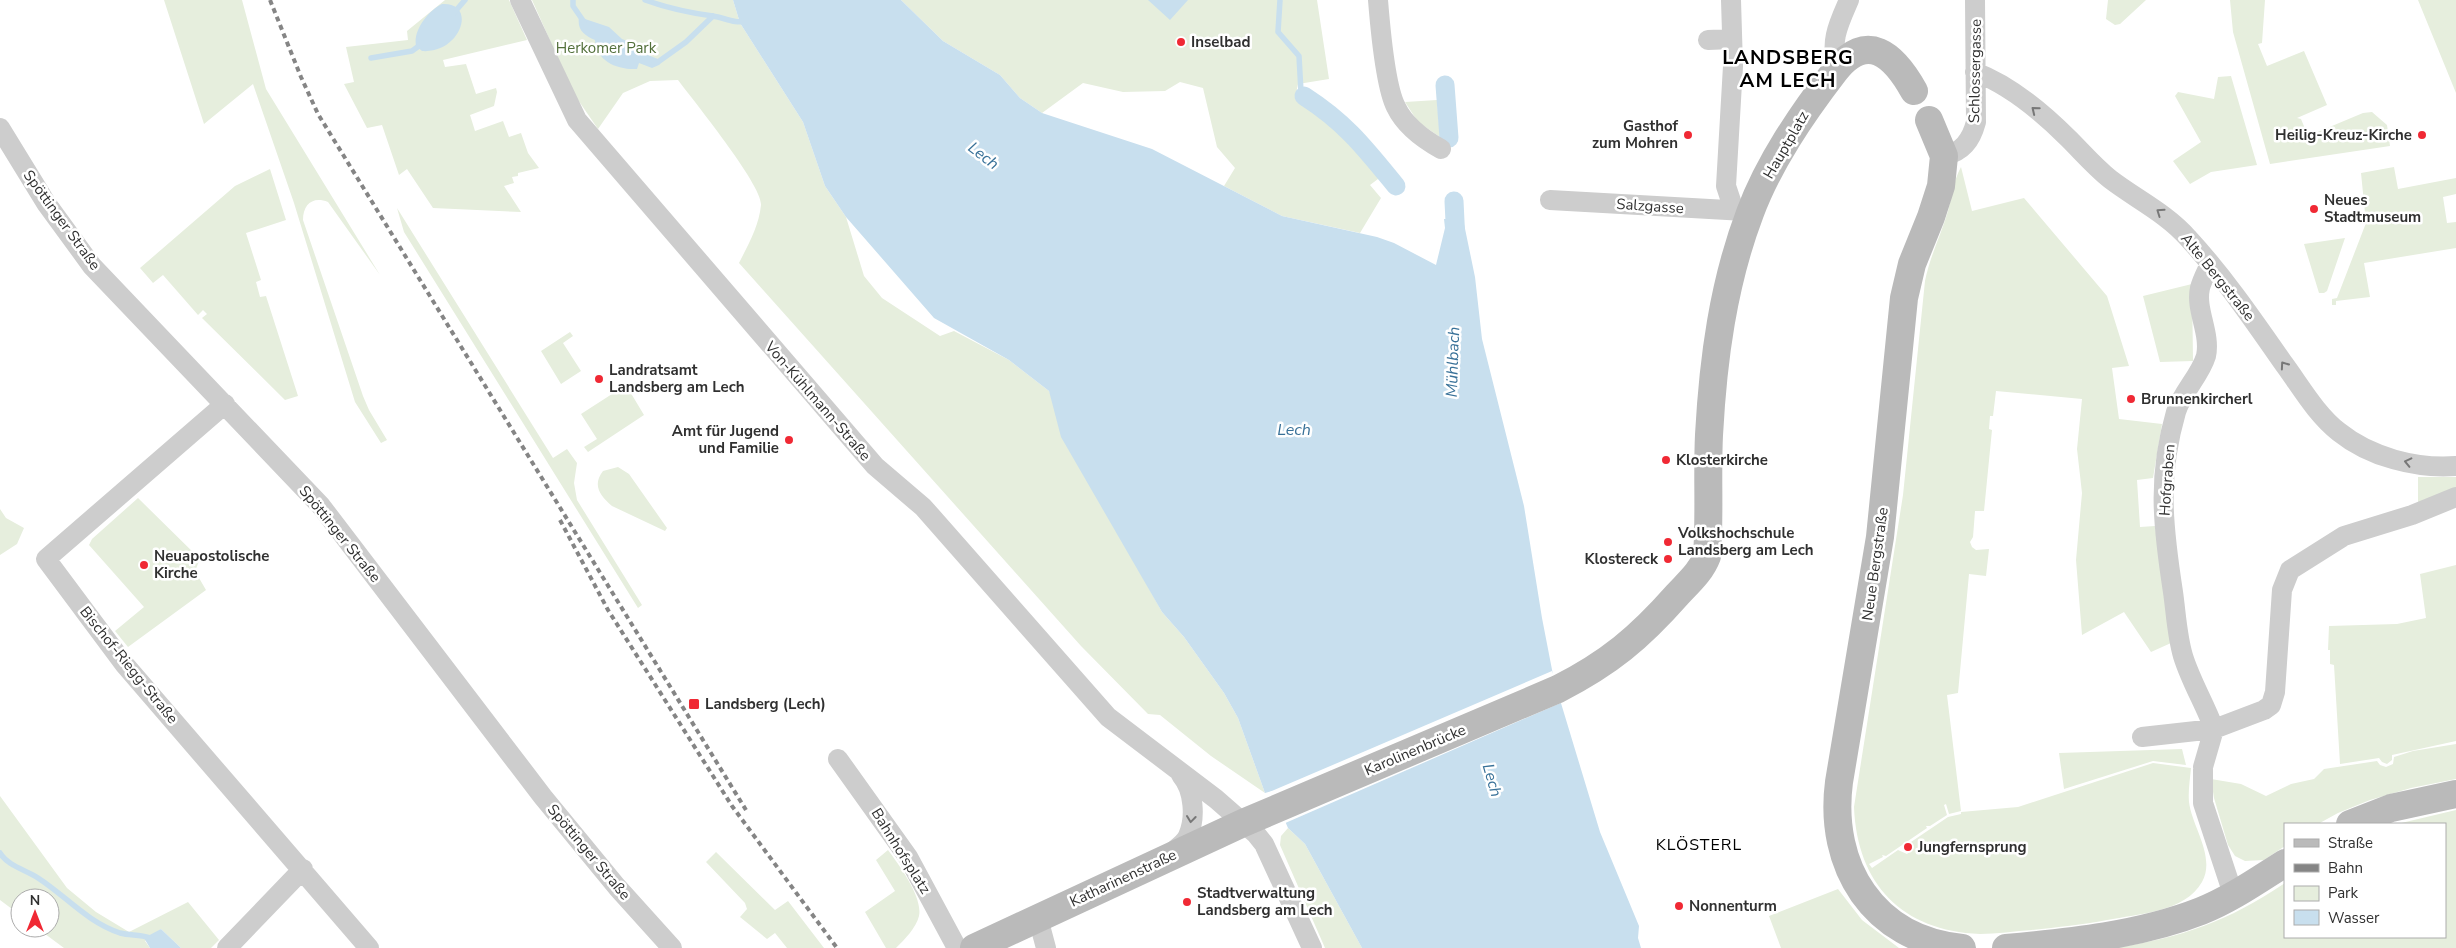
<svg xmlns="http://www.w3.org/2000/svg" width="2456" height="948" viewBox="0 0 2456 948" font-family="'Nunito Sans',sans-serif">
<rect width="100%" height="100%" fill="#fff"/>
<!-- green -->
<path fill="#e6eedd" d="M164 0H242L266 89 380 275 328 202C313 196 303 204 303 220L363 396 369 410 387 440 381 443 355 402 294 203 253 84 204 124Z
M445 0H509L527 40 443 60 445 67 466 64 476 94 496 88 497 92 494 106 470 115 475 131 503 121 509 137 521 133 528 153 539 168 518 173V176L512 177 514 183 504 186 521 212 433 208 407 169 399 175 382 125 367 128 344 84 354 82 346 47 408 40 407 31Z
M532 0H733L740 23 803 122 825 186 846 217 864 276 882 298 940 336 954 331 1009 360 1049 391 1122 540 1162 612 1184 637 1224 693 1238 718 1265 793 1211 756 1160 715 1148 714 1081 646 739 263C748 245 759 226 761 205 763 186 693 100 678 80L650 81 623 93 598 129 574 94Z
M901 0H1317L1329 79 1298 84 1296 94 1332 116 1353 135 1382 176 1370 185 1381 198 1360 233 1282 216 1224 186 1235 168 1217 147 1203 88 1180 82 1165 91 1123 92 1083 83 1042 113 1020 98 1000 75 943 41Z
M2108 0H2146L2120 24 2115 25 2106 19Z
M2230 0H2265L2262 43 2258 44 2267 66 2304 51 2327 105 2297 118 2301 119 2308 136 2363 113 2372 112 2387 125 2390 146 2270 164 2233 32Z
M2418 0H2456V93Z
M2231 76 2257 165 2211 172 2190 184 2173 161 2201 142 2175 96 2178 92 2214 99 2218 77Z
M1437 100 1440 137 1418 122 1405 102Z
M1961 167 1972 211 2024 198 2107 296 2129 366 2112 368 2119 419 2162 424 2153 478 2137 480 2140 527 2155 526 2171 643 2151 652 2124 612 2082 635 2076 560 2082 493 2077 449 2082 399 1996 391 1993 416H1990L1989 429 1992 430 1984 511H1975L1973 537 1970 542 1972 547 1976 550 1989 549 1986 576 1969 574 1958 693 1947 695 1961 811 1949 814 1946 804 1944 805 1947 815 1930 826H1926L1927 828 1886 856 1882 855 1883 857 1869 864 1872 868 1898 850 1907 854 1912 849 1911 842 1948 817 1961 814V812L2018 807 2153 763 2191 768C2190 779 2188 791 2189 802 2192 827 2216 857 2202 882 2185 912 2138 914 2107 920 2082 925 2058 927 2032 930 2015 931 1997 934 1980 934 1902 931 1857 884 1854 807L1903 495 1925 281C1930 256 1941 235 1948 211 1952 196 1953 182 1961 167Z
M2394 167 2398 189 2456 178V194L2443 197 2447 223 2456 222V248L2364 263 2370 297 2336 301V305H2332V299L2337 298 2366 223 2361 173Z
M270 169 286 220 246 233 261 280 256 282 260 297 266 296 298 396 285 400 202 318 207 314 203 310 198 315 163 275 153 283 140 268 235 186Z
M397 208 553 458 567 449 577 463 574 483 577 500 642 605 638 608 404 232Z
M2345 238 2327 291 2324 293H2319L2304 244Z
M2192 284 2193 361 2160 362 2143 296Z
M570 332 573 336 563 343 581 371 561 384 541 351Z
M626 385 644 415 588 452 584 447 597 439 581 414Z
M618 467 629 474 667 528 665 531 612 506C600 496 592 485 603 471Z
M2418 477H2456V489L2418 504Z
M138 498 200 559 195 571 206 590 128 647 115 631 144 607 89 545 92 539Z
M0 509 6 518 24 528 17 544 0 555Z
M2456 565V741L2392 755V760L2387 764 2382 762 2379 758 2340 764 2334 665 2330 664V650H2328L2329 626 2397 624 2426 618 2420 574Z
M2456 744V779L2411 788 2370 800 2338 813 2318 824H2285V846L2264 860 2245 861 2235 856 2228 845 2214 798 2211 779 2241 784 2266 796 2291 784 2314 779 2324 769 2377 761 2380 765 2386 767 2393 764 2394 757 2413 751Z
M2182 749 2186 765 2153 761 2064 789 2059 753Z
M0 796 67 888 96 912 129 932 188 902 219 940 211 948H181L161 929 145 941 150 948H64L37 928H50V898H20V915L0 900Z
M2456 810V948H2114C2183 937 2227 922 2285 883V937H2445V824H2397Z
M1288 828 1305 844 1362 948H1325L1280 845 1281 836Z
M888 850C899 865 923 897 919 916 916 928 905 939 896 948H886L865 912 895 891 876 860Z
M716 852 775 910 788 901 824 948H787L775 933 767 939 740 917 747 909 745 903 706 862Z
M1838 889 1862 920 1899 948H1781L1769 916Z"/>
<!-- water -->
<path fill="#c8dfee" d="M733 0H901L943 41 1000 75 1020 98 1042 113 1152 149 1282 216 1377 237 1394 243 1436 265 1445 228 1444 219H1463L1475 277 1482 339 1524 506 1542 618 1554 680 1600 832 1639 926 1638 938 1641 948H1362L1305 844 1288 828 1272 791 1265 793 1238 718 1224 693 1184 637 1162 612 1061 437 1049 391 1009 360 934 318 846 217 825 186 803 122 740 23Z
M1148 0H1188L1170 20Z
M442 4C478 2 461 54 422 51L416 46C413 30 428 11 442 4Z
M579 17 609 27 622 39 637 45 646 54 662 61 659 65 652 68 639 63 637 69C617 70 596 61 595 40 584 35 577 30 579 17Z
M161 929 181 948H150L144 938Z"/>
<!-- pier -->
<path fill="#fff" d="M1552 671 1563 702 1283 824 1270 793 1265 794Z"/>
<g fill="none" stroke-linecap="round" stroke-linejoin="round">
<!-- stream -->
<path stroke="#c8dfee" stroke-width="5.5" d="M573 0V6L584 22
M645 0C667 8 690 13 713 16 725 18 735 24 747 21
M1280 0 1278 32 1299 56 1301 92 1304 96
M453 14 465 0
M371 58 412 51 423 43
M654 61 658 62 686 42 713 16
M0 853C8 866 26 870 38 878 66 896 87 922 120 933 135 937 152 932 161 948"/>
<!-- canal -->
<path stroke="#c8dfee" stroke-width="19" d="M1445 85 1449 138
M1304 96C1346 123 1365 148 1396 186
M1454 201 1456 242"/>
<!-- street -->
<path stroke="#cdcdcd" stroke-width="20" d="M520 0 577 120 875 466 923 507 1108 717 1216 799 1256 834 1264 844 1312 948
M1378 0C1380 25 1385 86 1396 107 1405 126 1423 139 1441 149
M1731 0 1733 66 1726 186 1734 210
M1708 40 1732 39
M1838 67C1829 42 1839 23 1849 0
M1975 72C2010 85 2043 113 2069 139 2083 153 2095 167 2110 179 2136 199 2166 213 2188 238 2224 277 2254 321 2284 364 2301 387 2316 414 2339 432 2370 457 2416 469 2456 466
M0 128 46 203 92 266 321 506 543 797 617 887 672 948
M1944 156C1962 152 1971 141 1976 122L1975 0
M1550 200 1745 211
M225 404 46 559 125 665 369 948
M2142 737 2214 729 2264 710 2271 705 2275 692 2282 590 2290 570 2344 536 2412 515 2456 497
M838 759 908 857 957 948
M2203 767 2214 729C2205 704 2191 682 2183 656 2177 636 2176 613 2173 592 2163 527 2157 477 2176 412 2182 392 2200 376 2206 356 2211 333 2195 310 2200 288 2202 280 2207 271 2210 264
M2203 769V803L2233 894
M1171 853C1177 848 1185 843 1188 836 1196 818 1194 790 1181 775
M1038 918 1046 948
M227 948 303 869"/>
<!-- secondary -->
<path stroke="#bababa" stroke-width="28" d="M1929 120 1944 156 1941 186 1931 217 1912 264 1904 298 1880 537 1839 782C1828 866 1873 939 1962 948
M2350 824 2391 808 2456 794
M974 948 1243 823 1558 689C1609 663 1639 638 1677 595 1688 583 1701 572 1707 556 1710 516 1707 475 1709 435 1713 360 1723 284 1750 213 1769 162 1802 114 1835 71 1867 30 1894 55 1914 91
M2006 948C2071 942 2140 935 2201 911 2231 899 2258 880 2285 863"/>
<!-- rail -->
<path stroke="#858585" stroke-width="4" stroke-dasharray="5 4" stroke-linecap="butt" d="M270 0 301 77 318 114 746 810
M560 520 608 610 732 806 837 948"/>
</g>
<!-- one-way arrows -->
<defs><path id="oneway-chevron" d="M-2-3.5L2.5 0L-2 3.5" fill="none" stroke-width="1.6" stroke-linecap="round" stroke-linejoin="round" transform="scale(1.25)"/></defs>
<g stroke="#777">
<use href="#oneway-chevron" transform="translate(2035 110) rotate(-141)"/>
<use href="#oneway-chevron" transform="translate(2160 212) rotate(-145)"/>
<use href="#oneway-chevron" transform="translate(2284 365) rotate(-125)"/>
<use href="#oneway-chevron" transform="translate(2408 462) rotate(-167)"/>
<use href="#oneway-chevron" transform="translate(1191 819) rotate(97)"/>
</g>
<!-- markers -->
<g fill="#f02934" stroke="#fff" stroke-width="2">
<circle cx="1181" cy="42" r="5"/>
<circle cx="1688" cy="135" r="5"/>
<circle cx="2422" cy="135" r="5"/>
<circle cx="2314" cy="209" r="5"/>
<circle cx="599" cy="379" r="5"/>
<circle cx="2131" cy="399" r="5"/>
<circle cx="789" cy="440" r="5"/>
<circle cx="1666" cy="460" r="5"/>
<circle cx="1668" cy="542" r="5"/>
<circle cx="1668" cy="559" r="5"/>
<circle cx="144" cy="565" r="5"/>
<rect x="688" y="698" width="12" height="12" rx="2.5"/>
<circle cx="1908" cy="847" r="5"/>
<circle cx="1187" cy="902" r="5"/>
<circle cx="1679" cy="906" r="5"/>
</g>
<g text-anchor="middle" stroke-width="5" stroke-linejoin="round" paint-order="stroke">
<!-- poi labels -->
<g font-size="15" font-weight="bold" fill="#303030" stroke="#fff" text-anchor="start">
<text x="1191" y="47">Inselbad</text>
<text x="1678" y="131" text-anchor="end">Gasthof<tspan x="1678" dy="17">zum Mohren</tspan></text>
<text x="2412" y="140" text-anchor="end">Heilig-Kreuz-Kirche</text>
<text x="2324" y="205">Neues<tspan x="2324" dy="17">Stadtmuseum</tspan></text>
<text x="609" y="375">Landratsamt<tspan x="609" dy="17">Landsberg am Lech</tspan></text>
<text x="2141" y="404">Brunnenkircherl</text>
<text x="779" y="436" text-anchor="end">Amt für Jugend<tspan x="779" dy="17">und Familie</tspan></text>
<text x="1676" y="465">Klosterkirche</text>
<text x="1678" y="538">Volkshochschule<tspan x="1678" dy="17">Landsberg am Lech</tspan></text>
<text x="154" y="561">Neuapostolische<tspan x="154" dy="17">Kirche</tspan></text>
<text x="1658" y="564" text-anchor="end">Klostereck</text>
<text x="705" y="709">Landsberg (Lech)</text>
<text x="1918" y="852">Jungfernsprung</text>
<text x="1197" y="898">Stadtverwaltung<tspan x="1197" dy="17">Landsberg am Lech</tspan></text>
<text x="1689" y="911">Nonnenturm</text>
</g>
<!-- park labels -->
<g font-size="15" fill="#526f3a" stroke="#fff">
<text x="606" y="53">Herkomer Park</text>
</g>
<!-- street labels -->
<g font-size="15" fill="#303030" stroke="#fff">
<text transform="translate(1975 71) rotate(-89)" y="5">Schlossergasse</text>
<text transform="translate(1786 145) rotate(-60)" y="5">Hauptplatz</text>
<text transform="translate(1650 206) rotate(4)" y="5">Salzgasse</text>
<text transform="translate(62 220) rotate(54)" y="5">Spöttinger Straße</text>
<text transform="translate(2218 277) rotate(51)" y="5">Alte Bergstraße</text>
<text transform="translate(818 401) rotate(49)" y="5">Von-Kühlmann-Straße</text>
<text transform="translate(2167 480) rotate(-86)" y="5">Hofgraben</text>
<text transform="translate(340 534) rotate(51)" y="5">Spöttinger Straße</text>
<text transform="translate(1875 564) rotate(-82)" y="5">Neue Bergstraße</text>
<text transform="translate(129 665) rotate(51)" y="5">Bischof-Riegg-Straße</text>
<text transform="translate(1415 750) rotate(-23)" y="5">Karolinenbrücke</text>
<text transform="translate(901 851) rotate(58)" y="5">Bahnhofsplatz</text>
<text transform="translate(589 852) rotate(50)" y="5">Spöttinger Straße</text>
<text transform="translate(1123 878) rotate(-25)" y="5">Katharinenstraße</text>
</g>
<!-- water labels -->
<g font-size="16" font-style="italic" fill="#387198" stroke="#fff">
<text transform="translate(984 155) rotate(38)" y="6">Lech</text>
<text transform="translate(1452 362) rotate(-88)" y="6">Mühlbach</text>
<text x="1294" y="435">Lech</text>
<text transform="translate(1493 780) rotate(74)" y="6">Lech</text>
</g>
<!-- neighbourhood labels -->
<g font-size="16" letter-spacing="1" fill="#000" stroke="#fff">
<text x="1699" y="850">KLÖSTERL</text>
</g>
<!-- district labels -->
<g font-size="20" font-weight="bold" letter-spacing="1" fill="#000" stroke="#fff">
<text x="1788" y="64">LANDSBERG<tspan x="1788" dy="23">AM LECH</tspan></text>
</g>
</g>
<!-- legend -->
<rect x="2284" y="823" width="162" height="115" fill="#ffffff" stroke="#acacac"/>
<rect x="2294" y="839" width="25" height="8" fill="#bababa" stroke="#acacac"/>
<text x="2328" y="848" font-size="15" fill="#303030">Straße</text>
<rect x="2294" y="864" width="25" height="8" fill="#858585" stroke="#acacac"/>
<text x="2328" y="873" font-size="15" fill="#303030">Bahn</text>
<rect x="2294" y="886" width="25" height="15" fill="#e6eedd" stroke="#acacac"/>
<text x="2328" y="898" font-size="15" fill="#303030">Park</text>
<rect x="2294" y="910" width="25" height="15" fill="#c8dfee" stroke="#acacac"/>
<text x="2328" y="923" font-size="15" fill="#303030">Wasser</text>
<!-- north arrow -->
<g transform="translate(35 913)"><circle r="24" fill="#ffffff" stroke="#acacac"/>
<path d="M0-4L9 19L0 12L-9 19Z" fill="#f02934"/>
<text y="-8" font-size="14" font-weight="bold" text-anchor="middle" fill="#303030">N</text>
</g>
</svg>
